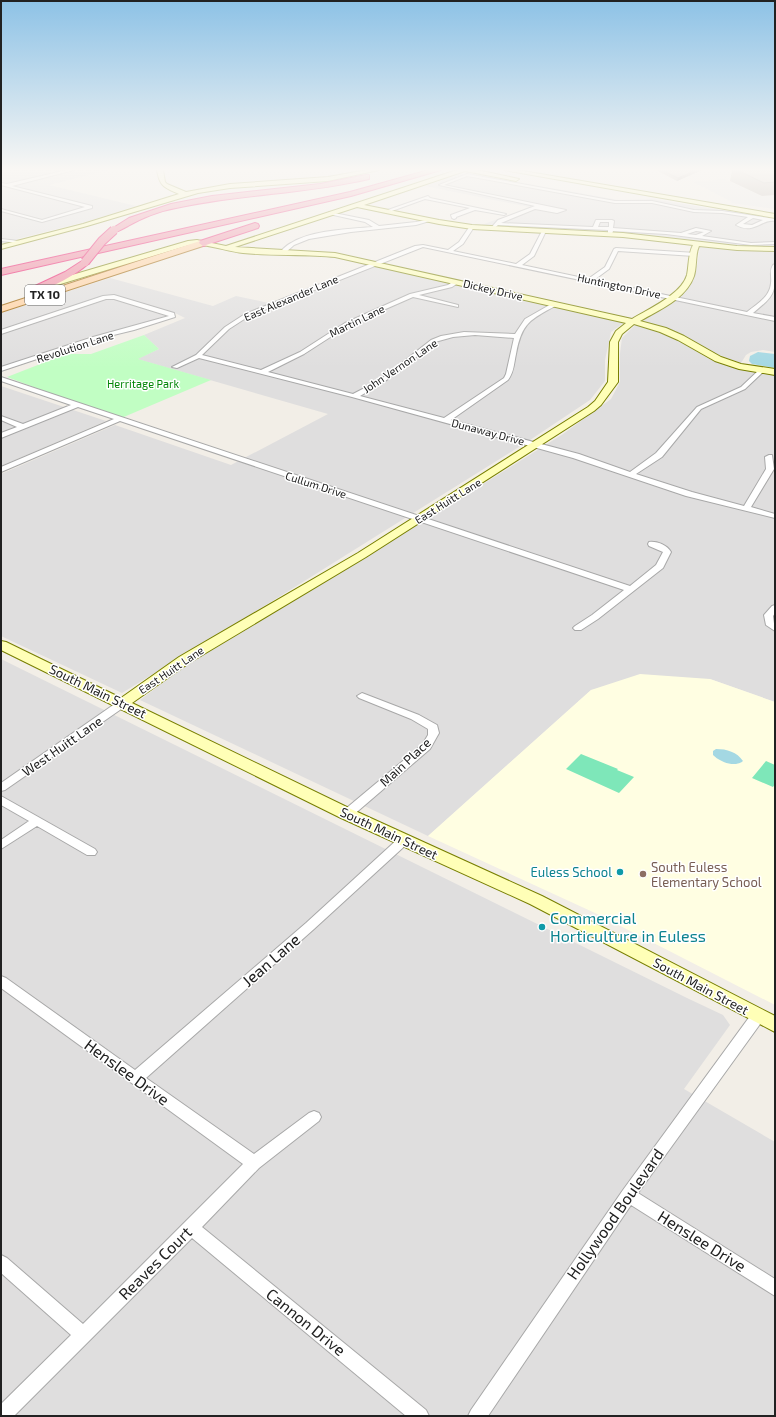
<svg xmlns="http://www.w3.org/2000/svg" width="776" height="1417" viewBox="0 0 776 1417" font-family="'Exo 2',sans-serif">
<rect width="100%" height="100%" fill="#f2eee7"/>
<!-- residential -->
<path fill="#dfdede" d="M1 170H108L49 185 136 206 89 221 1 243Z
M461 174H472L619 200 652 199 775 219V247H754L616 232 479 226 529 207 425 186Z
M700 247 775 252V352L763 350 751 352 746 355 741 363 719 355 677 332 640 321 679 297 691 282 696 272Z
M375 265 625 322 611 332 605 360V381L590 400 530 440 274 600 122 693 1 636V474L115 425 231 465 328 414 137 359 159 349 144 335 185 318 175 313 137 327 89 337 1 367V313L110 278 213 306 236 296 278 305Z
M635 325 655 329 676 339 709 359 727 365 775 374V702L710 679 591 690 428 836 140 700 195 659 432 516 563 434 611 399 620 382V353L622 338Z
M1 386 106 421 1 466Z
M1 659 687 998 723 1015 730 1025 684 1089 775 1142V1416H1Z"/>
<!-- education -->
<path fill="#fffee2" d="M640 674 710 679 775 702V1005L595 913 428 836 591 690Z"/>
<!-- park -->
<path fill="#c1fec3" d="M144 335 159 349 138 359 211 380 119 419 7 377 66 354H91Z"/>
<!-- pitch -->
<path fill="#7ee7b9" d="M581 754 618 769 617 770 634 777 619 793 566 769Z
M766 761 775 765V784L773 787 752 778Z"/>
<!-- parking -->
<path fill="#e5e5e5" d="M725 179 761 196 775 195V209L731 203 732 202 693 182Z"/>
<!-- water -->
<path fill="#a4d8e3" d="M758 352 775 354V368L752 364 749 361 750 356Z
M716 749C727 749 737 752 743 761 735 768 720 762 713 755V751Z"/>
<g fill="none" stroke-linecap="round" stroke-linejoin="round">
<defs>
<path id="street" d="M67 170H74L12 186 92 206V208L42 222 1 211V209L42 220 85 207 1 185V183L7 184Z
M467 174 615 201H652L694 210 722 211 775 219V221C761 219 754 235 736 225L748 217 722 213 694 212 652 203H615L467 176 444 185 566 210 557 213 535 209 501 223 593 227 596 220H612L614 221 613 228 681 233 696 228 711 231 702 236 751 243 775 242V244L751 245 666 234 613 231 612 234 610 235 608 234V230L498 225 492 230 490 229 498 220 535 206 439 185ZM753 218 763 220 752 225 743 224ZM600 222H609V227H598ZM696 231 704 232 696 235 687 234Z
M428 196 430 198 506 214 504 215 475 210 456 217V218L454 219 452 218 451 215 470 208 425 199 389 212 385 211Z
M329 212 369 220 379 226 416 222 431 219 433 220 416 225 351 232 309 239 294 245 285 253H281V251C284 248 287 245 291 243 312 230 349 229 373 227L365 222 329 214Z
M470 226 474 227 463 244 453 251 516 264 530 254 542 231 544 230 546 231 534 256 522 265 588 279 605 267 614 249 616 248 696 253V255L694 256 618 251 609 269 594 280 747 312C757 304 770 297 771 283 772 276 769 271 773 265L775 264C775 294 776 294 753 313L775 317V321L423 247 249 316 229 329 202 355 261 370 300 352 345 323 410 294 448 285 454 281H458V283L452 287 419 295 458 305V307L413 297 349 325 304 354 268 372 353 394 380 380 431 340 441 336 464 332 515 334 525 319 553 303H557V305C530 320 522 322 516 354 514 363 514 372 508 380L451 420 579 454 630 472 656 453 697 407 741 387 760 369H764V371L745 389 701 409 662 457 636 474 692 492 744 506 766 469 765 457 769 455H772L774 469 751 507 775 514V518L686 496 573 458 352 397 199 358 177 368 172 367 196 355 225 327 245 314 415 246 423 245 448 250 459 242ZM475 335 514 338 506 374 504 378 444 418 360 396 384 382 435 342 453 337Z
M1 239 19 241 21 242 19 243 1 241Z
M114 295 174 313 175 317 134 330 97 339 1 371V367L93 337 169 316 114 299H106L1 334V330L103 296Z
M1 377 630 586 656 565 663 552 649 546 648 544 649 542C657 541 667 545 671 552L663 568 598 619 581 630H575L573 628 575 626 592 615 624 590 120 421 1 472V467L114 419 78 407 1 438V433L17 427 1 420V416L23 424 71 405 1 381Z
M775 605V613L773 616 775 631 766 625 764 615 772 606Z
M362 693 419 715 437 725 439 733 430 749 351 817H343L341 814 343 811 422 745 428 735V729L411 719 359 698 357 696Z
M123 700 128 703 127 705 5 790 1 791V783L119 701Z
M1 796 95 849 97 852 95 855H87L37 826 1 849V840L29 821 1 805Z
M404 836 408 837 410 840 408 843 314 929 146 1078 254 1154 309 1113 314 1111 319 1113 321 1117 319 1121 259 1168 202 1227 426 1410 429 1416H406L192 1238 14 1416H1V1404L71 1335 1 1273V1255L7 1258 83 1324 243 1164 1 988V976L6 978 135 1070 306 923 400 837Z
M758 1011 763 1012 765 1016 763 1020 638 1193 775 1279V1296L631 1205 488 1416H468L471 1410 623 1190 753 1012Z"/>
<path id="secondary" d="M157 170H163L165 182 167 184 186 192 230 184 328 177 367 170H379L328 181 230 188 198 193 87 226 1 249V245L83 224 179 194C164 187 160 187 157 170Z
M457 170H477L519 179 516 181 465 171 364 205 439 220 472 225 623 233 737 246 775 247V251L737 250 699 246C695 255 697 266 694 276 686 299 659 310 640 321L666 328 684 336 721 357 741 364 775 369V375L739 369 715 361 678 340 660 332 634 324 622 334 618 342V382L601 405 594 411 366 557 189 663 132 703 353 810 542 896 775 1016V1032L530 904 341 818 1 650V641L6 642 121 698 179 657 358 553 588 407 595 401 608 382 610 342 616 331 626 323 335 257C304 254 273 256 243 253 225 251 207 243 189 245L44 289H38L37 287 38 285 188 241 197 240 226 246ZM357 207 439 224 472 229 623 237 693 245C688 254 689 266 687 275 681 295 648 309 632 319L335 253 235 247Z
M504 170H517L775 214V218Z"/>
<path id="primary" d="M200 241H203L207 243 206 245 1 312V306Z"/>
<path id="highway" d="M429 170H441L351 196 1 275V269L350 192Z
M366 175H369V179C305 194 240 194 176 208 159 211 142 218 128 226 122 229 117 233 111 232L110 230 129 218 171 204 212 196 320 184Z
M255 223 258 224 259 226 258 228 206 245 203 246 199 243 200 241Z
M85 259 90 262 88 264C79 272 44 294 33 291L31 289 33 287 65 272Z"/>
</defs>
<!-- street casing -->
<use href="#street" stroke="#a8a8a8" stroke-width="2"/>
<!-- secondary casing -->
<use href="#secondary" stroke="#787f00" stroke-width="2"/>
<!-- primary casing -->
<use href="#primary" stroke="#9d6100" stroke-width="2"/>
<!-- highway casing -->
<use href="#highway" stroke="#eb196b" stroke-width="2"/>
<!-- street -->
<use href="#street" fill="#fff" fill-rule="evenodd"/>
<!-- secondary -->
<use href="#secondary" fill="#ffffb7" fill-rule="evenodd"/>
<!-- primary -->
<use href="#primary" fill="#ffd09e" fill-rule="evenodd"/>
<!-- highway -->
<use href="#highway" fill="#ef89a1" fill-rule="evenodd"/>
<defs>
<path id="highway-bridge" d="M85 262 102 241 114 230"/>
</defs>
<!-- highway-bridge casing -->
<use href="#highway-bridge" stroke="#eb196b" stroke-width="10" stroke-linecap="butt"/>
<!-- highway-bridge -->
<use href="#highway-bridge" stroke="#ef89a1" stroke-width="8"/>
</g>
<!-- wall -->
<path fill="#aea59f" d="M656 170H702L677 181Z
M732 170H775V195L762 196 730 181Z"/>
<!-- shaded-wall -->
<path fill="#8d8682" d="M696 170H702L677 181 678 178Z"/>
<!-- building -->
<path fill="#cac0b9" stroke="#8d8682" d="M662 170H696L678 178Z
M737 170H775V182L764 183Z"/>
<!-- sky -->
<linearGradient id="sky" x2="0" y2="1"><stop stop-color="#8dc2e6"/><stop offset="0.46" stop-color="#f9f7f4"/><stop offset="1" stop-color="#f9f7f4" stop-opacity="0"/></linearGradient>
<rect width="776" height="368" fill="url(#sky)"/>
<!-- markers -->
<g fill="#0f9aa8" stroke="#fff" stroke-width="1.5">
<circle cx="620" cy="872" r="4"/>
<circle cx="542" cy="927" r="4"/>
</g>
<circle fill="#8d6e63" stroke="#fff" stroke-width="1.5" cx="643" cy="874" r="4"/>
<g text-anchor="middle" stroke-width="3" stroke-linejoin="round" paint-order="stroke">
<!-- far-street labels -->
<g font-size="11" fill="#212121" stroke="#fff">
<text transform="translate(619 286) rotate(12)" y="4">Huntington Drive</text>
<text transform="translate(493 290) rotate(13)" y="4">Dickey Drive</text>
<text transform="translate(291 298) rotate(-23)" y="4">East Alexander Lane</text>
<text transform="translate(357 321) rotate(-26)" y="4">Martin Lane</text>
<text transform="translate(75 347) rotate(-18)" y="4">Revolution Lane</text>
<text transform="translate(400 366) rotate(-34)" y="4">John Vernon Lane</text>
<text transform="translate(488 432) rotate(15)" y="4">Dunaway Drive</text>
<text transform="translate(316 485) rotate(18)" y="4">Cullum Drive</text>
<text transform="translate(448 501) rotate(-32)" y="4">East Huitt Lane</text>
<text transform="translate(171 670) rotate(-34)" y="4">East Huitt Lane</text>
</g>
<!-- far-park labels -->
<g font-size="11" fill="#038607" stroke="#fff">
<text x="143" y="388">Herritage Park</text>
</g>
<!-- shield labels -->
<rect fill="#fff" stroke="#646464" stroke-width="1" x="25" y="285" width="40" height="20" rx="3"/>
<g font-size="12" font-weight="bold" fill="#212121">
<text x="45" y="299">TX 10</text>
</g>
<!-- street labels -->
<g font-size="13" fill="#212121" stroke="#fff">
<text transform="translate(98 691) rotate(26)" y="5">South Main Street</text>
<text transform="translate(62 746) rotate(-35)" y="5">West Huitt Lane</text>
<text transform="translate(405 762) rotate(-43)" y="5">Main Place</text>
<text transform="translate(389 833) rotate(25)" y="5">South Main Street</text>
<text transform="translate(701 986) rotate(28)" y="5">South Main Street</text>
</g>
<!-- education labels -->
<g font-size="13" fill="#785e54" stroke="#fff" text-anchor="start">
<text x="651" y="872">South Euless<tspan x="651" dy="15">Elementary School</tspan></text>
</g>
<!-- culture labels -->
<g font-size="13" fill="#0d838f" stroke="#fff" text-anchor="end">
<text x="612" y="877">Euless School</text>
</g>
<!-- near-culture labels -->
<g font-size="16" fill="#0d838f" stroke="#fff" text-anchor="start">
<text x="550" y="924">Commercial<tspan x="550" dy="18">Horticulture in Euless</tspan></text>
</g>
<!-- near-street labels -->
<g font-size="16" fill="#212121" stroke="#fff">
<text transform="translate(271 960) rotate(-41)" y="6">Jean Lane</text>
<text transform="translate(127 1072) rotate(36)" y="6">Henslee Drive</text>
<text transform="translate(615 1214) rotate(-55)" y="6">Hollywood Boulevard</text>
<text transform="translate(702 1241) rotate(32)" y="6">Henslee Drive</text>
<text transform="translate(155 1263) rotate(-45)" y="6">Reaves Court</text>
<text transform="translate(306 1322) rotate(39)" y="6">Cannon Drive</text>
</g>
</g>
<!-- border -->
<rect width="776" height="1417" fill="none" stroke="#212121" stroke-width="4"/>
</svg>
